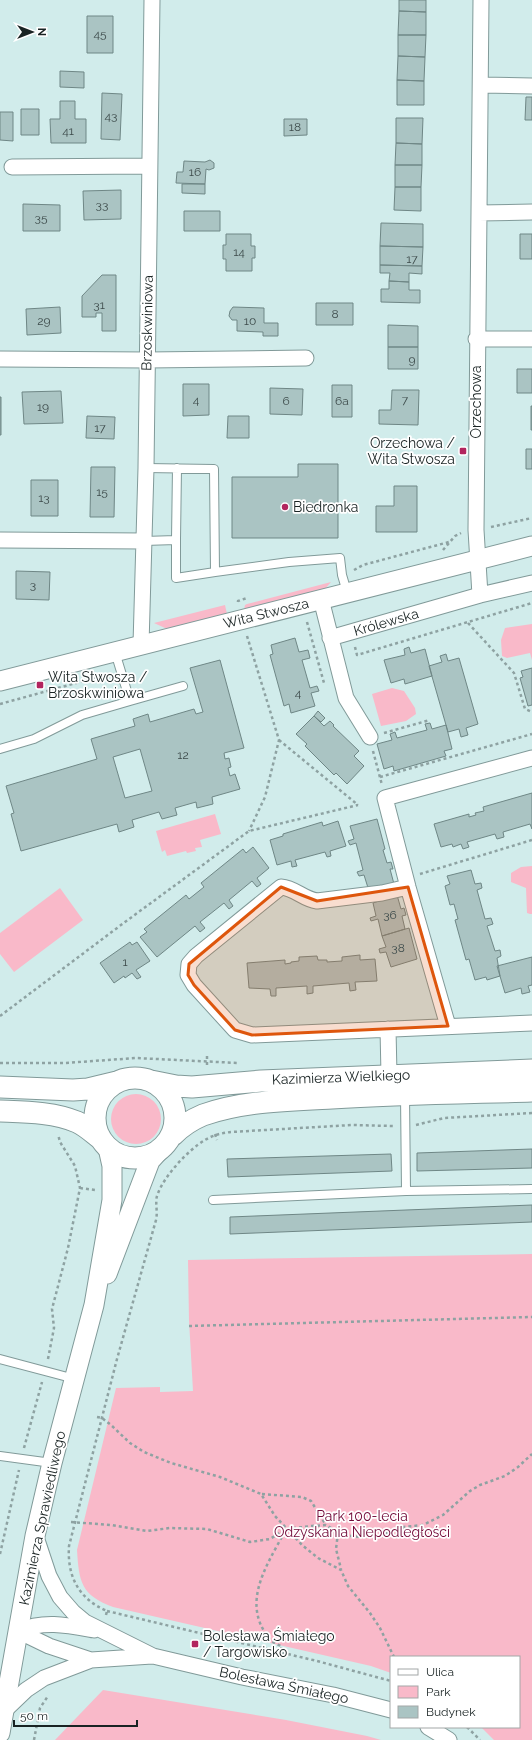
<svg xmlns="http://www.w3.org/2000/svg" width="532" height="1740" viewBox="0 0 532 1740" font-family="Raleway,sans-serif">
<rect width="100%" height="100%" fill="#d1eceb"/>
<!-- green -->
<path fill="#f9b9c9" d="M331 582 325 589 244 610 245 605 247 604Z
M225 605 227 614 171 628H165L154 623Z
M532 624V660L530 653 507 658 502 656 501 640 505 628Z
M392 688 404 691 415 708 416 714 406 721 381 726 372 694Z
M215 814 221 834 200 840 202 847 195 848 196 851 187 853 186 851 167 856 165 850 162 852 156 831Z
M532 866V914H530L527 913 526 888 511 882V873L521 867Z
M60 888 83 920 14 972 0 954V933Z
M111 1119a25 25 0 1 1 50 0a25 25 0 1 1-50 0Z
M532 1254V1740H494L481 1727H519V1657H391V1673L371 1666 113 1607C81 1595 79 1582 77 1550L116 1388 160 1387V1392L193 1391 189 1320 188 1260Z
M103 1690 286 1720 367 1736 381 1740H55Z"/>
<!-- building -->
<path fill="#aac4c3" stroke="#6f8786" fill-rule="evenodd" d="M399 0H426V12L399 11Z
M399 11 426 12V35H398Z
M87 16H113V53H87Z
M398 35H426L425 57 398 56Z
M398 56 425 57 424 81 397 80Z
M60 71 84 72V88L60 87Z
M397 80 424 81V105H397Z
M102 93 122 94 120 140 101 139Z
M526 97H532V120H525Z
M60 101H75V119H86V143H51L50 119H60Z
M21 109H39V135H21Z
M0 112H13V141L0 140Z
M396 118H423L422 144 396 143Z
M284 119H307V135L284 136Z
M396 143 422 144V165H395Z
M210 160 214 163V168L209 170 206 169 205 184 176 183 177 172H183L184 161 205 162Z
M395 165H422L421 187H395Z
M182 184H205V194L182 193Z
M395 187H421V211L394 210Z
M121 190V219L84 220 83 191Z
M23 204 60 205V231H23Z
M184 211H220V231H184Z
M381 223 423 224V247L380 246Z
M226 234H251V246H255V258H252V271H226V259H223V245H226Z
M520 234H532V259H520Z
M380 246 423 247 422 266 380 265Z
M380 265 422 266V274L409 273V282L389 281 390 273H380Z
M102 275H116V331H102V313H96V317H82V296Z
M389 281 409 282V290H420V303L381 302V289H389Z
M316 303H353V325H316Z
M60 307 61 333 27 335 26 309Z
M233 307 264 308V323H278V336H263V332L237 331V320H232L229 316 230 311Z
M388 325 418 326V347H388Z
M388 347H418V369H388Z
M517 369H532V393H517Z
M183 384H209V415L183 416Z
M332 385H352V417H332Z
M270 388 303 389 302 415 270 414Z
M392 390H419L418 425 379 424V410H391Z
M61 391 63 423 24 424 22 392Z
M0 397H1V435H0Z
M531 406H532V430H531Z
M87 416 115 417 114 439 86 438Z
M228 416H249V438H227Z
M526 449H532V469H526Z
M298 464H338V538H232V477H298Z
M91 467H115L114 517H90Z
M31 480H58V516H31Z
M394 486H417V532H376V506H394Z
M16 571 50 572 49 600 16 599Z
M295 638 299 652 308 650 310 658 302 660 310 688 317 686 319 691 311 693 315 706 291 713 289 704 284 706 270 655 273 654 271 645Z
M409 647 411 653 425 649 432 676 405 684 404 679 391 683 384 660 405 655 404 649Z
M446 654 448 661 459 658 478 724 466 728 468 735 461 737 459 729 448 732 429 666 442 662 440 656Z
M220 660 244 748 224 753 225 759 229 758 231 767 228 768 230 776 235 774 240 789 212 797 213 804 197 808 196 802 175 808 177 815 162 819 159 812 132 820 134 827 119 832 117 824 21 851 11 814 14 813 6 786 97 759 91 739 135 726 133 719 148 714 150 722 194 709 196 714 203 712 190 668ZM140 749 152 791 125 798 113 757Z
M532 668V705L528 706 520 678 523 677 521 671Z
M318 711 325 718 321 722 314 716Z
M314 716 324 726 330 721 334 725 333 726 359 751 354 756 364 766 347 784 336 773 334 775 305 746 307 744 296 734Z
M430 723 432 729 446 725 452 749 444 751 446 756 394 771 393 766 384 769 377 744 392 740 390 734 395 732 397 738 427 730 425 724Z
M532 793V829L530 824 503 832 504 837 497 839 495 834 467 842 469 847 463 849 461 844 453 847 452 844 441 847 434 824 469 814V817L476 815 475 813 484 811 483 807Z
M377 819 385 849 383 850 387 863 391 862 393 869H390L394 884 369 891 364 875 359 876 357 872 363 870 356 843 350 845 348 841 354 839 350 826Z
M338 821 346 846 330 851 331 856 327 857 325 852 295 860 297 866 292 867 291 861 277 865 270 840 283 836V834L322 822 323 826Z
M253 847 269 868 257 878 261 884 257 887 252 881 229 900 233 906 229 909 224 903 200 922 205 928 200 932 195 926 157 957 140 937 147 932 144 929 186 895 189 899 204 887 201 883 243 849 246 853Z
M471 870 475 884 481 883 482 888 477 890 485 919 491 918 493 924 487 926 495 951 500 950 501 956 497 958 500 976 487 980 486 977 475 980 469 959 466 960 455 920 458 919 454 904 450 905 445 886 450 884 447 876Z
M397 895 401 909 404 908 406 915 402 916 405 929 382 936 378 919 371 921 370 918 376 916 373 903Z
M409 928 417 959 391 967 386 952 380 953 379 949 386 947 382 936Z
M130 942 132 945 137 942 150 961 136 970 141 977 137 979 132 973 125 978 124 976 114 983 100 963Z
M360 955V960L375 959 377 981 355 982 356 990 350 991 349 983 313 986V993L307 994V986L276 988V996H271L270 989 249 988 247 963 285 960V964L291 963V962L299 961V957L317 956 318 960H327V962L342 961V957Z
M532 957V985L528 986 530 992 522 994 521 988 505 993 497 966Z
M532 1149V1168L417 1171V1153Z
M391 1154 392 1171 228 1177 227 1159Z
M532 1205V1222L230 1234V1217Z"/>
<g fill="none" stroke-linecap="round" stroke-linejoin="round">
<defs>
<path id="service" d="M146 468 214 469 215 572 289 562 340 558 342 575 347 592
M176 540 177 468
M144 541 176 540V578L215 572
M130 701 183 686
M0 749 34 739 82 715 130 701 115 652
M406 1191 532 1189
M213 1200 406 1191 405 1095
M0 1359 75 1379
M0 1456 52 1463"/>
<path id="minor" d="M481 85 532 86
M12 167 149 166
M479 213 532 212
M476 339H532
M0 359 147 360 306 358
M0 540 144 541
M480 595 476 530 481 0
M321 599 346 698 370 737
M330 638 480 595 532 583
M141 645 146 468 152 0
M408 887 382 893 317 901C303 899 295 888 281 887L196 956 189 964 188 975 194 985 235 1030 252 1035 532 1023
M448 1026 408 887 385 798 532 758
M388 1029 389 1075
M36 1537 49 1576 60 1597 73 1612 85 1622 153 1656 242 1677 333 1695 391 1710
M18 1631 49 1646 91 1660 152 1656
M18 1631C44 1620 67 1625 94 1630
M3 1712 26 1690 44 1678 91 1660
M428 1727 449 1740"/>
<path id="tertiary" d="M0 681 532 546
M107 1274 150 1161 159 1151
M0 1733 35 1536 52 1463 94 1305 112 1200V1166L108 1148"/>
<path id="secondary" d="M95 1118a40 40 0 1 1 80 0a40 40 0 1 1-80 0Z
M151 1081 176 1086 192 1087 261 1081 532 1070
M0 1087 73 1090 88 1089 117 1082
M0 1111C25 1112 54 1112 77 1122 86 1126 93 1133 101 1139
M173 1135C182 1126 191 1120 203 1115 243 1101 289 1100 332 1098 398 1094 465 1093 532 1091"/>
</defs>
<!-- service casing -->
<use href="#service" stroke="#819a99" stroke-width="10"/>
<!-- minor casing -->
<use href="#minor" stroke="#819a99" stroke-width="17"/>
<!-- tertiary casing -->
<use href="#tertiary" stroke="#819a99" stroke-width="21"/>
<!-- secondary casing -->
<use href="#secondary" stroke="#819a99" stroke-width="23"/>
<!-- path -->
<path stroke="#8ea2a2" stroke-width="2.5" stroke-dasharray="3 3" stroke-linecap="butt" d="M491 527 532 518
M443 550 455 536 461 533
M354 570 363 565 449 542
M238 602V601L247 598
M307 622 324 683
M468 623 514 673 525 709 532 712
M247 636 279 740 265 797 249 831
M355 647 357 655 532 603
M0 704 109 674
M384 733 430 720
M279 740 358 805
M373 751 382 785
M380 777 532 734
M420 874 532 840
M0 1016 125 922 249 831 358 805
M207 1056V1068
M0 1063H65L136 1058 238 1063
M416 1125 444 1118 532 1113
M215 1134 217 1140
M80 1188 95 1190
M189 1326 532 1317
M48 1359 54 1328 52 1309 68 1248 80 1188 75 1166 60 1142 58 1134
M97 1417 102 1418 111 1425 130 1443 144 1452 171 1463 220 1477 261 1494 275 1516 302 1545 318 1558 341 1570 348 1586 370 1613 380 1628 394 1657
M24 1448 42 1382
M262 1494 302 1497 311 1501 326 1525
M71 1522 111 1525 147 1531 170 1528 207 1529 250 1542 270 1539 286 1529 312 1526 326 1525 342 1535 361 1537 379 1536 404 1527 423 1525 443 1515 470 1491 480 1485 505 1476 518 1467 532 1454
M338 1533 336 1549 341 1569
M0 1554 19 1470
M107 1611 317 1661 391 1681
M106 1615 107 1611C79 1599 67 1577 69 1546L117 1359 156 1220C158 1212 155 1203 157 1196 163 1177 188 1150 205 1140 213 1135 222 1133 231 1132L352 1125 393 1126
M279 1656 282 1646C273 1644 268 1638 264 1631 243 1596 271 1559 286 1529
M467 1727 480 1740
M34 1740 40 1708 48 1696"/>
<!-- service -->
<use href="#service" stroke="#fff" stroke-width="8"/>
<!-- minor -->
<use href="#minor" stroke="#fff" stroke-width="15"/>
<!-- tertiary -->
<use href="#tertiary" stroke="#fff" stroke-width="19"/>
<!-- secondary -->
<use href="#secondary" stroke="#fff" stroke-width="21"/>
</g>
<!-- marked area -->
<path fill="#de560d" fill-opacity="0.2" stroke="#de560d" stroke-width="3" stroke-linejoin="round" d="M281 887 317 901 408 887 448 1026 252 1035 235 1030 194 985 188 975 189 964Z"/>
<!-- markers -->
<g fill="#b2255e" stroke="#fff" stroke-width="1.5">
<rect x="459" y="447" width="8" height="8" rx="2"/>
<circle cx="285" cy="507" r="4"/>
<rect x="36" y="681" width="8" height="8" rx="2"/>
<rect x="191" y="1640" width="8" height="8" rx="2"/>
</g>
<g text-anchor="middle" stroke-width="3.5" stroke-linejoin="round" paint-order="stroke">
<!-- number labels -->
<g font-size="12" fill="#3d4b4b">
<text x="100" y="38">45</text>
<text x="111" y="120">43</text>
<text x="295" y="131">18</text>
<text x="68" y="135">41</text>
<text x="195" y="176">16</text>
<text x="102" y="209">33</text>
<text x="41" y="222">35</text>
<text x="239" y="256">14</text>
<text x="412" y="263">17</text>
<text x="99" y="309">31</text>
<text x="335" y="318">8</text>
<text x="44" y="325">29</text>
<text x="250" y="325">10</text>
<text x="412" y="364">9</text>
<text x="196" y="404">4</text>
<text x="405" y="404">7</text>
<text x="286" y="405">6</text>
<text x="342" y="405">6a</text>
<text x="43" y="411">19</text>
<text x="100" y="432">17</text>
<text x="102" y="496">15</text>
<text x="44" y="502">13</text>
<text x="33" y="589">3</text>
<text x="298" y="697">4</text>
<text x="183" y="759">12</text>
<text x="390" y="919">36</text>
<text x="398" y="952">38</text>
<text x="125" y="966">1</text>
</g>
<!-- street labels -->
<g font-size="14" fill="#192323" stroke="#fff">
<text transform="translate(147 323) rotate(-89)" y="5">Brzoskwiniowa</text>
<text transform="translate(476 402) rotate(-90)" y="5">Orzechowa</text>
<text transform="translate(266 613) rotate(-14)" y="5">Wita Stwosza</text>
<text transform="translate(386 622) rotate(-16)" y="5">Królewska</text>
<text transform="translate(341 1077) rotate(-2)" y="5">Kazimierza Wielkiego</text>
<text transform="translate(42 1518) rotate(-78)" y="5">Kazimierza Sprawiedliwego</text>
<text transform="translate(284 1685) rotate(12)" y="5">Bolesława Śmiałego</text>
</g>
<!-- poi labels -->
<g font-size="14" fill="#192323" stroke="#fff" text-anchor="start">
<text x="455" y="448" text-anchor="end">Orzechowa /<tspan x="455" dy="16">Wita Stwosza</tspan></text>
<text x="293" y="512">Biedronka</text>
<text x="48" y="682">Wita Stwosza /<tspan x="48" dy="16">Brzoskwiniowa</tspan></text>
<text x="203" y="1641">Bolesława Śmiałego<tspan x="203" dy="16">/ Targowisko</tspan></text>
</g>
<!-- park labels -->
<g font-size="14" fill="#710837" stroke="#fff">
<text x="362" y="1521">Park 100-lecia<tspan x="362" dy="16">Odzyskania Niepodległości</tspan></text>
</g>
</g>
<!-- legend -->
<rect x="390" y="1656" width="130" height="72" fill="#ffffff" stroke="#a3a7a7"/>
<rect x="398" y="1669" width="20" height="6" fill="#ffffff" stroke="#a3a7a7"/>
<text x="426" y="1676" font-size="12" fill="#192323">Ulica</text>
<rect x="398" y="1686" width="20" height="12" fill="#f9b9c9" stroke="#a3a7a7"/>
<text x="426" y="1696" font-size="12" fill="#192323">Park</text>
<rect x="398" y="1706" width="20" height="12" fill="#aac4c3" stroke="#a3a7a7"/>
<text x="426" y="1716" font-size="12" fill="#192323">Budynek</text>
<!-- north arrow -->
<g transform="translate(32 32) rotate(90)" stroke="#ffffff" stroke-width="3" paint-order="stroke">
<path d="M0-3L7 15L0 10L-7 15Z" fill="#192323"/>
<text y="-6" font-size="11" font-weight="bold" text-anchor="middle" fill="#192323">N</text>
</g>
<!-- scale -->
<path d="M14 1720v6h123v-6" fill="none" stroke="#192323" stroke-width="2"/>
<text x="20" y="1720" font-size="12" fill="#192323" stroke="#ffffff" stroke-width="3" paint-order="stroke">50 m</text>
</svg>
